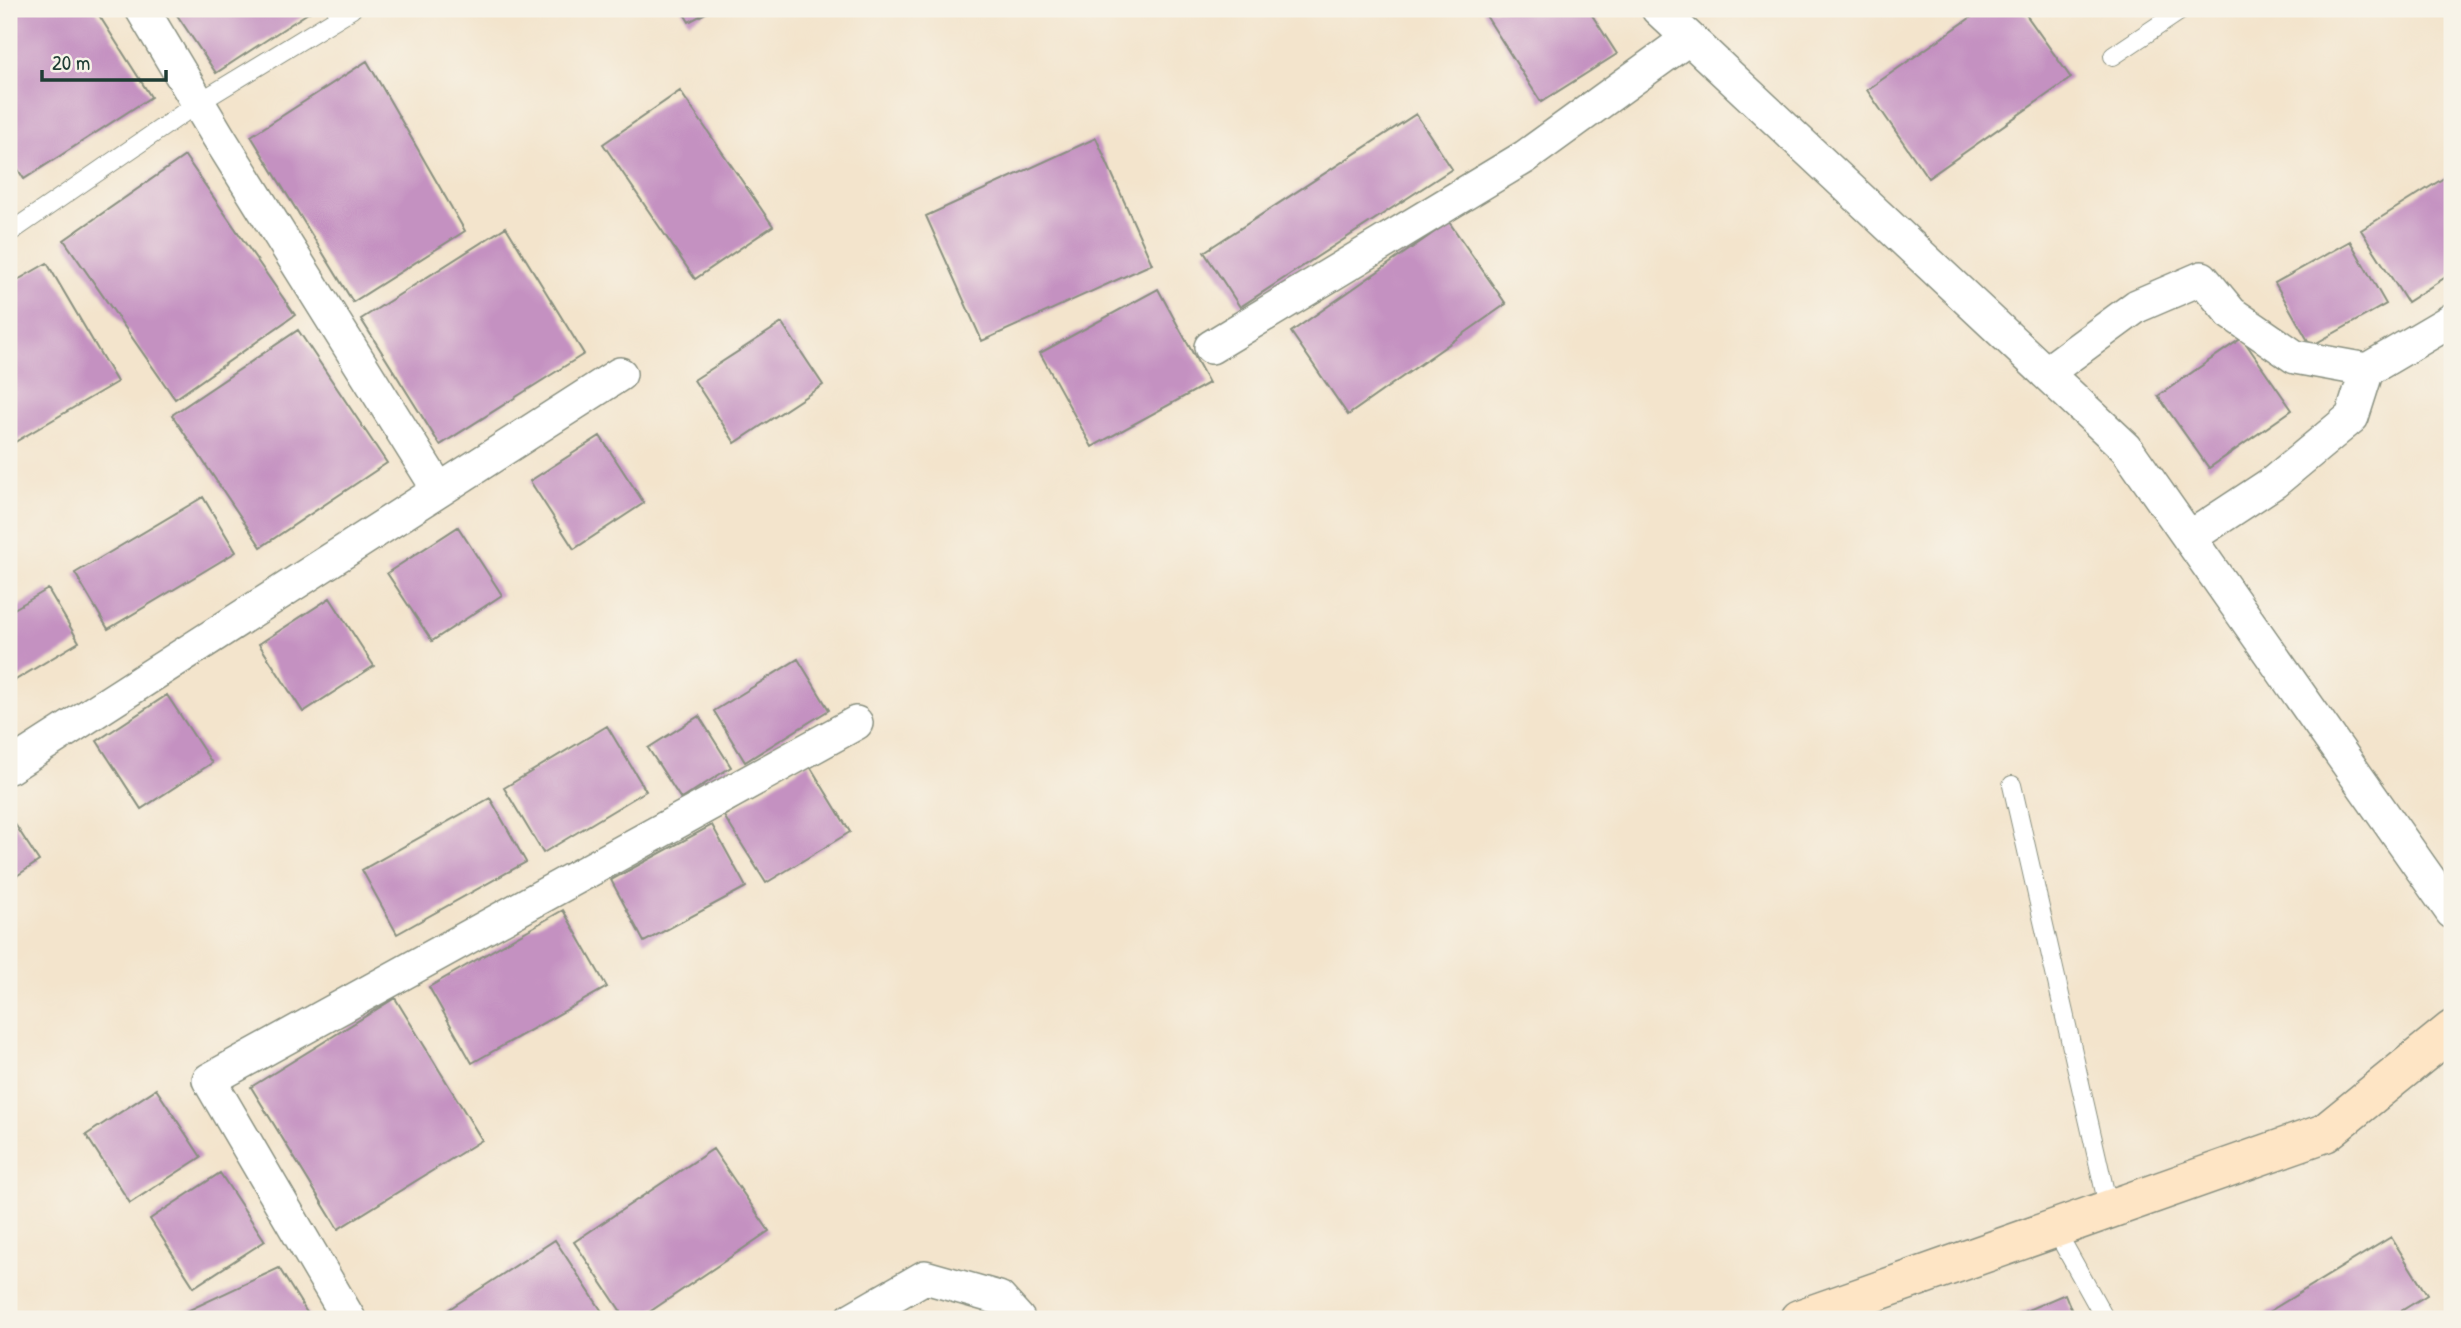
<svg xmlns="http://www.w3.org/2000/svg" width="2461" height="1328" viewBox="0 0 2461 1328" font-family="'Patrick Hand',sans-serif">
<rect width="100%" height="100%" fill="#f7f3e8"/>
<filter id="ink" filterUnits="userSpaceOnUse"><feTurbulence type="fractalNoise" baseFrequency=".0143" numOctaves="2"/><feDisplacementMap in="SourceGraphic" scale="14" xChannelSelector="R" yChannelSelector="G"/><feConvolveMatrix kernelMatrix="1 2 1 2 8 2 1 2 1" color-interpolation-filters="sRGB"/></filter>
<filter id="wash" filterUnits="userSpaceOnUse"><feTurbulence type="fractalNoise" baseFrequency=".00686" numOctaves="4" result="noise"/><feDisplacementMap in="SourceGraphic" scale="28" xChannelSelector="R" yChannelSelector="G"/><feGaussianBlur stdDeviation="1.57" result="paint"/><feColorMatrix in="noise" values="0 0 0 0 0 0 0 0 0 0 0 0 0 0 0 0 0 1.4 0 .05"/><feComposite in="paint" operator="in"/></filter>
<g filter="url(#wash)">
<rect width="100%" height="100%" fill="#f3e4cc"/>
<g id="blocks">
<!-- building -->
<path fill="#c491c1" d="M9 9H95L151 97 24 179 9 155Z
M173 9H314L216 73Z
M681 9H713L689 22Z
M1487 9H1588L1617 54 1541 102 1483 11Z
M1983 9H2022L2071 78 1928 178 1867 90Z
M367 61 465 231 353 302 251 136Z
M680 91 773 226 695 279 603 144Z
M1416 114 1452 169 1240 307 1204 252Z
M1096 138 1152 264 982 341 926 216Z
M185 156 295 315 175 399 64 240Z
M2452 173V273L2407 302 2361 230Z
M1449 222 1506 304 1348 415 1291 332Z
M506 227 584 354 440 445 361 319Z
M2350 241 2386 304 2311 346 2275 283Z
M47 263 117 382 10 445 9 285Z
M1158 289 1209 383 1092 447 1040 353Z
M782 323 823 385 735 443 694 380Z
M298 330 387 463 261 547 172 415Z
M2242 338 2292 410 2209 468 2158 396Z
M600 436 644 503 574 549 530 481Z
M203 497 236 552 108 629 75 573Z
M458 527 502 595 432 641 387 573Z
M48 589 79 642 12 682 9 676V612Z
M330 598 374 666 303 712 259 644Z
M798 659 829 710 745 762 714 711Z
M167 695 212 763 141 809 97 741Z
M699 716 731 767 681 799 648 748Z
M607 726 646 791 543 853 504 788Z
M808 763 850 832 766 883 724 816Z
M490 798 526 862 397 934 362 870Z
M9 815 39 861 9 881Z
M712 825 746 887 644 942 611 880Z
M563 910 607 987 472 1063 429 987Z
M395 998 482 1140 338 1229 251 1087Z
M156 1089 201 1157 130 1203 86 1135Z
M713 1149 769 1231 639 1319H626L574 1242Z
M220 1173 265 1241 194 1287 150 1219Z
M2391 1237 2427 1295 2388 1319H2257Z
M555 1240 607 1319H434Z
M279 1268 311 1319H170Z
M2065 1294 2075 1319H2007Z"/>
</g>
</g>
<g filter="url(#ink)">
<use href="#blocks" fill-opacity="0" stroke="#899080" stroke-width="2"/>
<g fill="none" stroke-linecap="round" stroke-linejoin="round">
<defs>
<path id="lane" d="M2113 56 2183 9
M9 233 198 103 352 9
M2012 785 2109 1210
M2055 1229 2105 1319"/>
<path id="street" d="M142 9 218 136 439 490
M1658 9 2126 448 2452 912
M1211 347 1525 157 1689 38
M2046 373 2137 306 2202 278 2231 313 2295 357 2367 370 2452 320
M2189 538 2274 482 2352 417 2367 370
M9 767 620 374
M349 1319 209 1080 856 723
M852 1319 925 1277 999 1298 1018 1319"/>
<path id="secondary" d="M1799 1319 2325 1133 2452 1030"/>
</defs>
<!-- lane casing -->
<use href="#lane" stroke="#899080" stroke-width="20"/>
<!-- street casing -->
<use href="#street" stroke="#899080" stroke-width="36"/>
<!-- secondary casing -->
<use href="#secondary" stroke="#899080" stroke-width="41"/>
<!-- lane -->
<use href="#lane" stroke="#fff" stroke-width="18"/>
<!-- street -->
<use href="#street" stroke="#fff" stroke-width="33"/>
<!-- secondary -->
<use href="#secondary" stroke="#fee5c5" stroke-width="38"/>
</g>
</g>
<!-- margin -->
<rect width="2461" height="1328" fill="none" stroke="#f7f3e8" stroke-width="35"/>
<!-- scale -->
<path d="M42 70v10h124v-10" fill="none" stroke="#1f3d34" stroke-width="3.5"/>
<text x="52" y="70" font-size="21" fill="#1f3d34" stroke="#f7f3e8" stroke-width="5" paint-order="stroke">20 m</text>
</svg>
